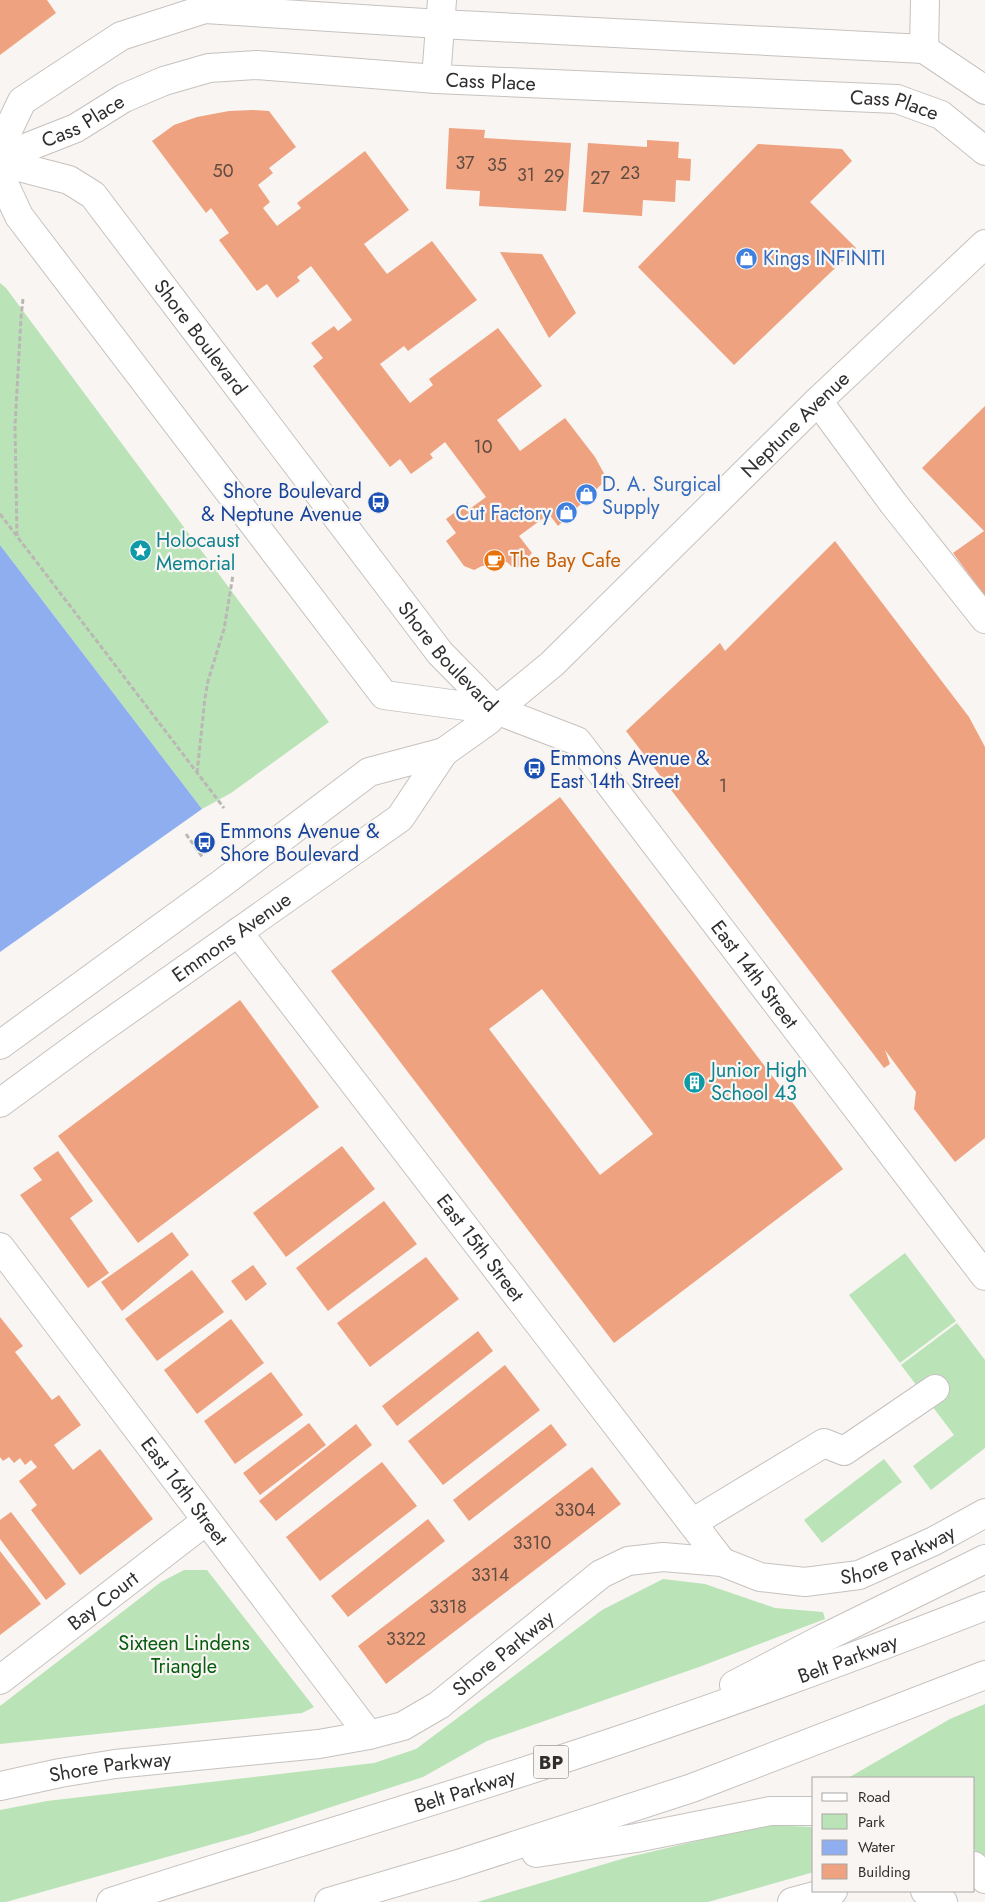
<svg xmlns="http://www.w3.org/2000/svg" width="985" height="1902" viewBox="0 0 985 1902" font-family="Jost,sans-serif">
<rect width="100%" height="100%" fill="#f9f5f2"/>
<!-- green -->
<path fill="#bae4b8" d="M0 283 6 288 329 722 231 793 202 809 0 545Z
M905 1253 956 1321 900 1363 849 1295Z
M957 1323 985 1360V1448L931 1490 913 1466 954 1435 901 1365Z
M884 1459 902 1482 822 1543 804 1520Z
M184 1570H207L314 1707 302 1713 0 1744V1706L161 1582Z
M663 1579 705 1584 775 1608 823 1612 825 1619 699 1667 487 1741 423 1777 249 1834 6 1902H0V1810L47 1801 374 1763 416 1749 602 1610Z
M985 1704V1862L974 1849V1778H848L950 1719Z
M764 1825 814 1827V1872L708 1902H477L625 1858Z"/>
<!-- water -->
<path fill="#8eaef0" d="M0 545 202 809 0 952Z"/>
<!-- building -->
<path fill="#eea27f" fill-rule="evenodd" d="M0 0H47L56 13 0 55Z
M253 110 269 111 296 147 269 168 273 173 258 185 270 202 263 208 277 226 301 208 297 203 365 151 409 210 364 244 387 274 432 241 477 300 408 351 404 346 380 364 410 403 433 385 429 379 498 328 542 386 497 420 520 451 565 418 595 457 607 479 558 526 549 514 519 536 532 553 521 565 517 568 512 567 507 562 495 565 482 566 474 570 464 566 446 541 456 533 446 519 467 503 471 508 486 497 445 442 430 454 433 458 411 474 400 459 390 467 313 366 323 358 311 343 334 326 338 331 352 320 311 266 297 277 300 281 277 298 267 284 257 291 219 240 229 233 211 208 206 213 152 141 174 125 197 117 229 111Z
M449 128 485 130 484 138 571 143 566 211 479 206 480 191 446 189Z
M647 140 679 142 678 158 691 159 690 181 676 180 675 202 643 200 642 216 583 212 588 143 647 147Z
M758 144 842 149 852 161 810 202 856 248 734 365 638 267Z
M500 252 542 254 576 313 549 338Z
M985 406V596L953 553 984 531 922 468Z
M835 541 969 717 985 747V1138L955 1162 914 1109 916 1092 885 1050 890 1064 884 1068 626 731 720 643 725 651Z
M560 797 843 1169 614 1343 331 971ZM542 989 653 1134 600 1175 489 1029Z
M240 1000 319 1107 138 1243 58 1136Z
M342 1146 375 1189 286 1257 253 1213Z
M58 1151 93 1201 70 1218 109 1273 88 1288 20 1195 42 1180 33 1168Z
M384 1201 417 1244 328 1311 296 1268Z
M172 1232 189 1255 122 1311 101 1282Z
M426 1257 459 1299 370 1367 337 1323Z
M253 1265 267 1284 246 1301 231 1281Z
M192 1270 224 1312 157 1361 125 1319Z
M0 1317 23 1346 15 1352 52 1400 59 1395 81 1425 54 1445 73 1470 100 1449 153 1519 80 1575 31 1510 37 1505 19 1481 37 1467 31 1460 25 1465 20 1458 14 1463 9 1457 3 1461 0 1457Z
M231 1319 264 1363 197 1414 164 1370Z
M478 1331 493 1351 397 1426 382 1406Z
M505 1365 540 1410 443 1485 408 1441Z
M271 1372 303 1415 235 1464 204 1421Z
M309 1423 326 1445 260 1495 243 1473Z
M356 1424 372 1445 276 1521 259 1501Z
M551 1424 567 1445 469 1521 453 1500Z
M382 1462 417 1506 320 1581 286 1537Z
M592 1467 621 1504 386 1684 358 1646Z
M11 1512 66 1584 46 1600 0 1539V1520Z
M428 1519 445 1541 348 1617 331 1596Z
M0 1551 41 1604 0 1635Z"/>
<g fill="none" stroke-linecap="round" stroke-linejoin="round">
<defs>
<g id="minor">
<path d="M924 49 985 90"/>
<path d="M924 49 925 0"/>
<path d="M436 79 442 0"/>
<path d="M0 147 22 101 121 36 205 9 440 24 924 49"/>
<path id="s1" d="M0 158 76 128 124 98 164 81 209 68 257 65 436 79 897 99 941 115 985 151"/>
<path d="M818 401 893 503 985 619"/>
<path id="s2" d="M496 710 577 741 985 1276"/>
<path id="s3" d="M238 932 722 1562"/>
<path id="s4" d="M0 1247 369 1735"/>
<path d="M692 1523 824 1443 844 1451 935 1389"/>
<path id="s5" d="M0 1680 206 1521"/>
<path d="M925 1891 943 1902"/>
<path d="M792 1902 833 1891"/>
</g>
<g id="major">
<path id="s6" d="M0 162 69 180 93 195 440 653 496 710"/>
<path d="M0 175 19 216 384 695 496 710"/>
<path id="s7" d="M0 1045 221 884 369 772 444 752 489 720 496 710 552 664 818 401 985 244"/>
<path id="s8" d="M0 1103 91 1036 400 818 444 752"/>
<path id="s9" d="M0 1786 60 1773 115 1764 319 1744 369 1735 403 1726 439 1705 601 1574 628 1561 663 1557 722 1562 760 1577 805 1582 859 1575 934 1541 985 1513"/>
</g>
<g id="highway">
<path d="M734 1685 822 1639 985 1559"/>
<path d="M536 1853 636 1838 770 1811H814"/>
<path d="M974 1866 985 1879"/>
<path id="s10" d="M111 1902C289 1844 469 1792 646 1731 760 1692 873 1650 985 1606"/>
<path d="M329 1902 455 1865 692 1788 985 1675"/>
</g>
</defs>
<!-- minor casing -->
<use href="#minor" stroke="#c6c2bf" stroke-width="30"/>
<!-- major casing -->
<use href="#major" stroke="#c6c2bf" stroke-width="30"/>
<!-- highway casing -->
<use href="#highway" stroke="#c6c2bf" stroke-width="30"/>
<!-- path -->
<path stroke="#bab7b5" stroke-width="3" stroke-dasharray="5 2.5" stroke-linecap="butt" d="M0 514 224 808
M17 536 15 426 21 317 23 299
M197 773 205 698 208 681 224 629 233 575
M186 834 203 858"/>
<!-- minor -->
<use href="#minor" stroke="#fff" stroke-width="28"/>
<!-- major -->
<use href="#major" stroke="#fff" stroke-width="28"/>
<!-- highway -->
<use href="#highway" stroke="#fff" stroke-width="28"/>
</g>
<!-- icons -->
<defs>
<symbol id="shop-disc" viewBox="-11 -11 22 22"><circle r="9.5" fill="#3f7fe0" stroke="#f9f5f2"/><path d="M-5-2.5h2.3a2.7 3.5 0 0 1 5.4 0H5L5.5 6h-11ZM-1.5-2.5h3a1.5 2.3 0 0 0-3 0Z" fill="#fff"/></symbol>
<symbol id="bus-disc" viewBox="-11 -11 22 22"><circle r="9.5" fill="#1a4fb4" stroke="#f9f5f2"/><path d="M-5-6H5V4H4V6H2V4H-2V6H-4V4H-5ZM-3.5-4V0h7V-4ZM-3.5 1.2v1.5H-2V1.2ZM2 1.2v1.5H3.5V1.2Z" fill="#fff"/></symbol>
<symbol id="sight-disc" viewBox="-11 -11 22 22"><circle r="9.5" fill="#0f9aa8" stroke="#f9f5f2"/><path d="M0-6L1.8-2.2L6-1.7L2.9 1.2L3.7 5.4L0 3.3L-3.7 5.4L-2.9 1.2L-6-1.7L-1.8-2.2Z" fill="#fff"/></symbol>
<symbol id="cafe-disc" viewBox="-11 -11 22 22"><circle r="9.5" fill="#e8710a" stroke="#f9f5f2"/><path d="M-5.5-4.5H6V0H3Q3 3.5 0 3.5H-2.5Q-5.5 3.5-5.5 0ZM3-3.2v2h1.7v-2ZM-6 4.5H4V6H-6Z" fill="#fff"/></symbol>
<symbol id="building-disc" viewBox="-11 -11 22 22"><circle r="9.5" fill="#0f9aa8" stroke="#f9f5f2"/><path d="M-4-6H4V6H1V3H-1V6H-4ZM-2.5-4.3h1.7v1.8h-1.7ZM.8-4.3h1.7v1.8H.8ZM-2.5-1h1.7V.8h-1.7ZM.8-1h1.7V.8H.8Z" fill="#fff"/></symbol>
</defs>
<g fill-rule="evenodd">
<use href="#shop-disc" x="734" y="246" width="25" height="25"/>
<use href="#shop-disc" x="574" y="482" width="25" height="25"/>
<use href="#bus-disc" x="366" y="490" width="25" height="25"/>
<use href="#shop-disc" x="554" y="500" width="25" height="25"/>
<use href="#sight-disc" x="128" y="538" width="25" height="25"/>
<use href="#cafe-disc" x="482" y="548" width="25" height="25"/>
<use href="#bus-disc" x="522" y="756" width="25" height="25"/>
<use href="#bus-disc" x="192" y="830" width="25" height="25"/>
<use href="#building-disc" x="682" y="1070" width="25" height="25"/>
</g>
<g text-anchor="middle" stroke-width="4.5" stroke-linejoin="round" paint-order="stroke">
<!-- number labels -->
<g font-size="18" fill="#604c42">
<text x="465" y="169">37</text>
<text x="497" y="171">35</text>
<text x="223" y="177">50</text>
<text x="630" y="179">23</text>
<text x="526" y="181">31</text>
<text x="554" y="182">29</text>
<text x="600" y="184">27</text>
<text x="483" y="453">10</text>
<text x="723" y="792">1</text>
<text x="575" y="1516">3304</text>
<text x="532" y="1549">3310</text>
<text x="490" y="1581">3314</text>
<text x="448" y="1613">3318</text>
<text x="406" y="1645">3322</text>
</g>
<!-- shield labels -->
<rect fill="#f9f5f2" stroke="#6d6a69" stroke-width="1" x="533.5" y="1745.5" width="35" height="33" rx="4"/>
<g font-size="19" font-weight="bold" fill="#312f2e">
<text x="551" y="1769">BP</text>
</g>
<!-- street labels -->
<g font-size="20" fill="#312f2e" stroke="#f9f5f2">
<text dy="7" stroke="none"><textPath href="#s1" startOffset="511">Cass Place</textPath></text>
<text dy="7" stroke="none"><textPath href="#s1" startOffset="916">Cass Place</textPath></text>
<text dy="7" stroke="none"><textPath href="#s1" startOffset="91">Cass Place</textPath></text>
<text dy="7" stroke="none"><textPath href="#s6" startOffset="278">Shore Boulevard</textPath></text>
<text dy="7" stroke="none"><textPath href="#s7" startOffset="1018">Neptune Avenue</textPath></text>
<text dy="7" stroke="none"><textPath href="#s6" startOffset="682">Shore Boulevard</textPath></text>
<text dy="7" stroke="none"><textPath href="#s8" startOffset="285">Emmons Avenue</textPath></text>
<text dy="7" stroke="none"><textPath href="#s2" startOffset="380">East 14th Street</textPath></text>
<text dy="7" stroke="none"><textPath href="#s3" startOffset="398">East 15th Street</textPath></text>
<text dy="7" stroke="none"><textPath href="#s4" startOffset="306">East 16th Street</textPath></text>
<text dy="7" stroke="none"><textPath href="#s9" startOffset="966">Shore Parkway</textPath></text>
<text dy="7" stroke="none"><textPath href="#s5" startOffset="130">Bay Court</textPath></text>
<text dy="7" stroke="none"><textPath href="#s9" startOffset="532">Shore Parkway</textPath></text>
<text dy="7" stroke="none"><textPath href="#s10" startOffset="776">Belt Parkway</textPath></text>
<text dy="7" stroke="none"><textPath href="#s9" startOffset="112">Shore Parkway</textPath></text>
<text dy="7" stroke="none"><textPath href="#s10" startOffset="371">Belt Parkway</textPath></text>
</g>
<!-- shop labels -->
<g font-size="20" fill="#366cbe" stroke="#f9f5f2" text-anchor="start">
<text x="763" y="265">Kings INFINITI</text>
<text x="602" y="491">D. A. Surgical<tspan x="602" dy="23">Supply</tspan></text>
<text x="551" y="520" text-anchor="end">Cut Factory</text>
</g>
<!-- transit labels -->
<g font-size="20" fill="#164399" stroke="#f9f5f2" text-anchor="start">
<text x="362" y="498" text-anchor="end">Shore Boulevard<tspan x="362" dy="23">&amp; Neptune Avenue</tspan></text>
<text x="550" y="765">Emmons Avenue &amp;<tspan x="550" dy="23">East 14th Street</tspan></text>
<text x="220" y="838">Emmons Avenue &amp;<tspan x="220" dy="23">Shore Boulevard</tspan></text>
</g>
<!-- culture labels -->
<g font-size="20" fill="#0d838f" stroke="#f9f5f2" text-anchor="start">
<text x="156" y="547">Holocaust<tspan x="156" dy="23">Memorial</tspan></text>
<text x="711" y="1077">Junior High<tspan x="711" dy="23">School 43</tspan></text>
</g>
<!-- food labels -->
<g font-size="20" fill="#c56008" stroke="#f9f5f2" text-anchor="start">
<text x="510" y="567">The Bay Cafe</text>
</g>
<!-- park labels -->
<g font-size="20" fill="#065d10" stroke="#f9f5f2">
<text x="184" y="1650">Sixteen Lindens<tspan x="184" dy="23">Triangle</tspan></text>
</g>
</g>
<!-- legend -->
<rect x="812" y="1777" width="162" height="115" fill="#f9f5f2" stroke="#a9a6a4"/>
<rect x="822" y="1793" width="25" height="8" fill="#ffffff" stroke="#a9a6a4"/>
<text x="858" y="1802" font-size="15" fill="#312f2e">Road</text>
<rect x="822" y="1814" width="25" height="15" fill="#bae4b8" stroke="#a9a6a4"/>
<text x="858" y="1827" font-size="15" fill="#312f2e">Park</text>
<rect x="822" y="1840" width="25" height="15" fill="#8eaef0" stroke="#a9a6a4"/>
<text x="858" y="1852" font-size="15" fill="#312f2e">Water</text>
<rect x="822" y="1864" width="25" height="15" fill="#eea27f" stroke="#a9a6a4"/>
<text x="858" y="1877" font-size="15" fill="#312f2e">Building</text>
</svg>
